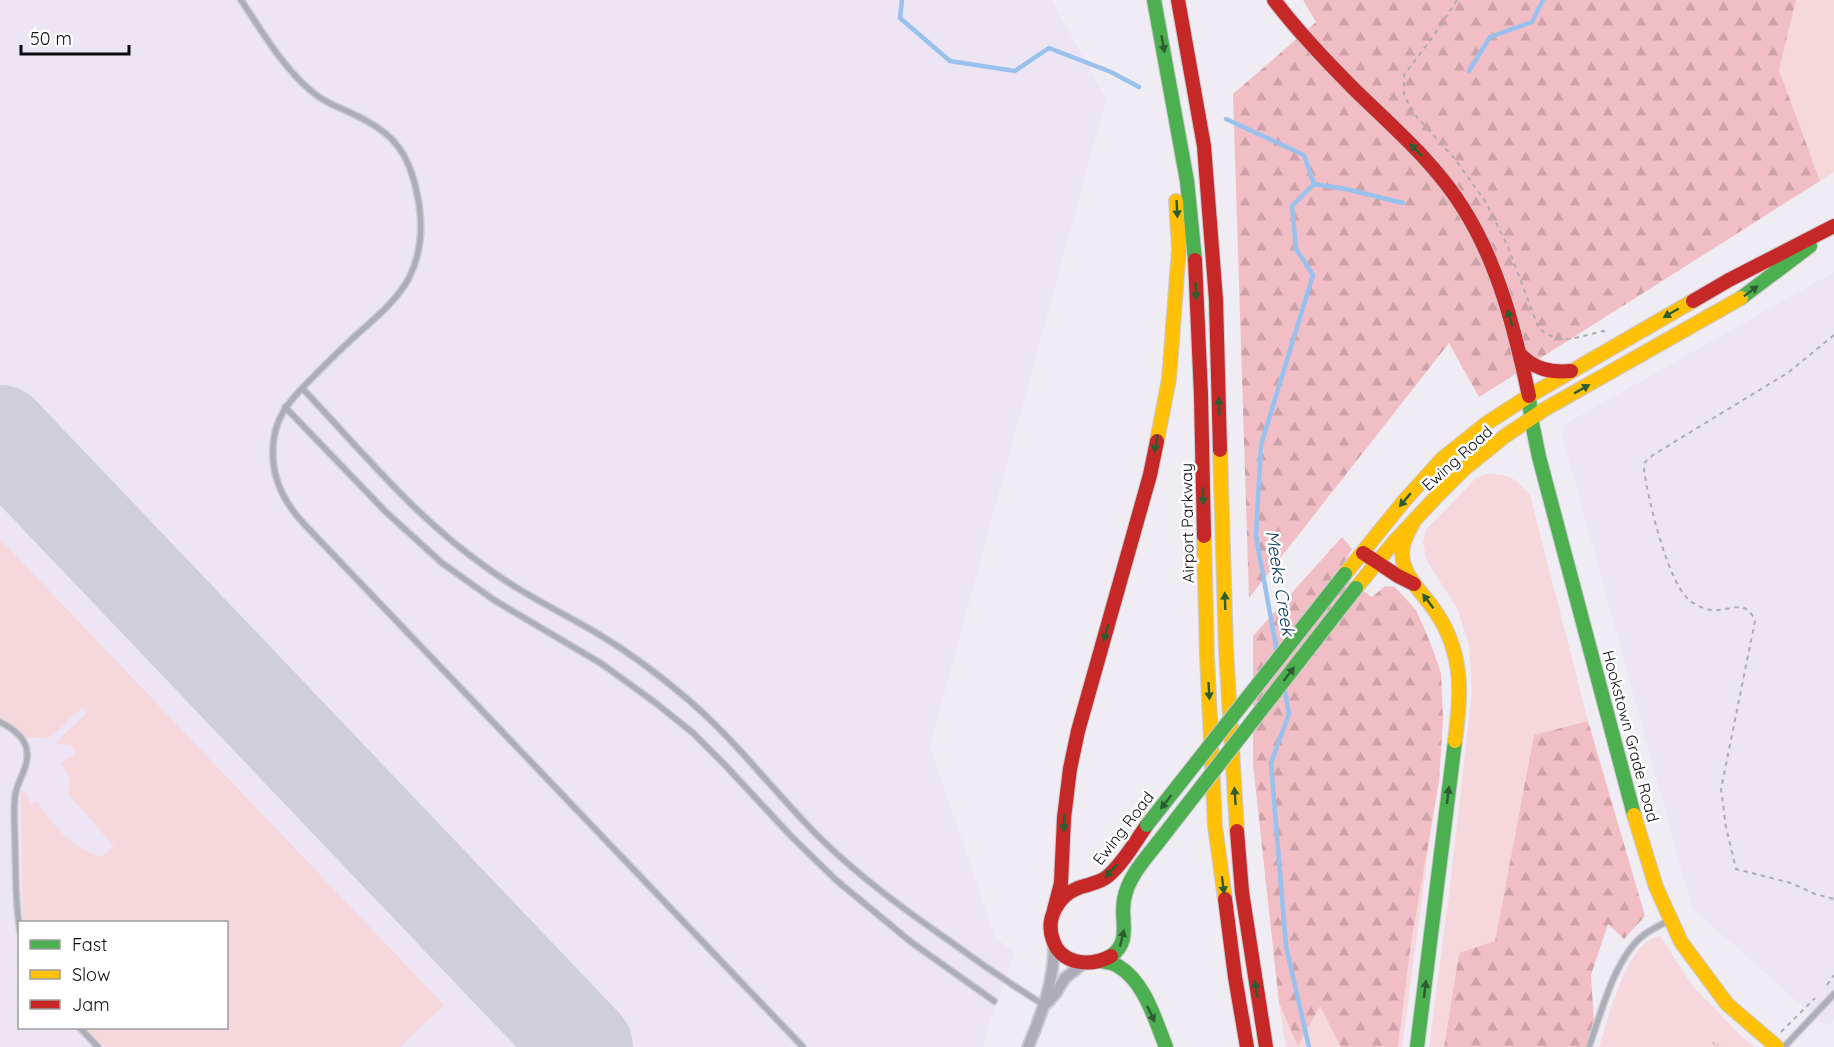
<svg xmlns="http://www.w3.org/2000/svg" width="1834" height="1047" viewBox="0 0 1834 1047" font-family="Quicksand,sans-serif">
<defs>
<pattern id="forest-firs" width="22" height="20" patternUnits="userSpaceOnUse" patternTransform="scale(1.5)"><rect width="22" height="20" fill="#f2bec5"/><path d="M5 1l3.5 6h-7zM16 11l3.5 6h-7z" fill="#cea2a8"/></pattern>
<pattern id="park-tufts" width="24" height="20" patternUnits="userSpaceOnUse" patternTransform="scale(1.5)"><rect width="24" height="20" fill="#f6d7dc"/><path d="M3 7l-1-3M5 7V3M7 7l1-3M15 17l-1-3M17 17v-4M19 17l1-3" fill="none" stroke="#d2b7bc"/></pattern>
</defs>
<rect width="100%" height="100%" fill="#f0ecf4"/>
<!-- built -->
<path fill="#ede4f4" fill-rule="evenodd" d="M0 0H1052L1106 99 930 746 995 937 1015 953 987 1030 984 1047H0ZM20 922H226V1028H20Z
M1834 272V1020L1825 1026 1692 908 1560 427Z"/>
<!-- grass -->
<path fill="#f6d7dc" d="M1796 0H1834V172L1820 181 1779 70Z
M1487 474C1510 474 1515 478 1530 495L1588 721 1534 735 1495 941 1459 953 1444 1047H1429L1449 895 1472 692 1469 645 1457 608 1427 561 1423 543 1426 530 1476 478Z
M0 539 444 1005 400 1047H104L85 1028H226V922H23L21 790 26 792 31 805 37 801C55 828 69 845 101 857L114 846 68 794 70 777 61 764 75 754 71 745 58 744 56 742 86 714 83 707 50 737 27 738 19 729 0 717Z
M1434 810 1402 1047H1398L1411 944Z
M1660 936 1692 985 1742 1037 1755 1047H1717L1696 1035 1694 1047H1599C1609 1018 1626 941 1660 936Z
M1279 1003 1298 1045 1320 1006 1341 1047H1286Z"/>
<!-- forest -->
<path fill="url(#forest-firs)" d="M1303 0H1796L1779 70 1820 181 1479 397 1449 343 1249 598 1233 94 1316 22Z
M1342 537 1352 549 1338 573 1372 597 1385 586 1395 587 1416 610 1430 642 1441 673 1443 719 1439 781 1411 944 1398 1047H1341L1320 1006 1298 1046 1279 1003 1253 764V636Z
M1588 721 1645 916 1624 939 1608 924 1591 975 1594 1022 1590 1047H1444L1459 953 1495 941 1534 735Z"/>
<!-- park -->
<path fill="url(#park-tufts)" d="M1696 1034 1725 1047H1694Z"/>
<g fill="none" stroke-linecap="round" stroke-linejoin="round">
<!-- stream -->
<path stroke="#98c1ee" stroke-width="4.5" d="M902 0 900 18 950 61 1015 71 1049 48 1111 72 1139 87
M1469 71 1490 37 1532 22 1543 0
M1226 119 1304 155 1314 184 1292 206 1296 249 1313 275 1261 445 1256 536 1277 652
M1314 184 1346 189 1403 203
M1284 686 1289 714 1271 763 1286 946 1309 1047"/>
<!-- runway -->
<path stroke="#d0ced6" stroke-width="98" d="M0 434 584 1047"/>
<defs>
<path id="lane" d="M241 0C262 31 281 65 310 90 321 100 335 106 349 112 384 128 404 143 414 181 423 213 424 248 409 278 396 302 373 320 353 338 340 350 327 363 314 376 289 401 271 419 273 457 274 483 287 506 305 525L803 1047
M302 388C360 449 414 516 483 565 519 592 561 612 600 635 628 652 654 671 679 692 732 735 773 791 821 839 861 878 905 910 951 942 981 964 1012 985 1044 1005
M285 407 386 512 442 563 494 600 602 664 657 704 693 733 725 765 791 836 836 880 911 942 994 1001
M0 722C12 728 26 737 27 752 29 767 17 781 15 796 13 813 15 830 15 847 16 875 15 903 20 931
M80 1028 98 1047
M1589 1047C1601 1013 1615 956 1645 934 1652 929 1661 925 1669 920
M1784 1047 1834 994"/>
<path id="street" d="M1047 1003 1056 993 1065 978 1084 963
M1028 1047C1042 1013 1054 982 1054 945"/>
<path id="fast" d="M1154 0 1187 181 1195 260
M1741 298 1810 246
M1529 396 1531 418 1539 457 1634 815
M1111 956C1132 941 1120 921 1124 900 1128 875 1149 855 1163 836
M1100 961C1106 962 1113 963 1118 966 1145 982 1155 1020 1166 1047
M1417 1047 1455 741"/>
<path id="slow" d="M1157 441 1169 379 1179 249 1176 201
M1220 450 1226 650 1237 831
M1413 523C1408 532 1402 542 1402 553 1402 575 1422 592 1433 608 1441 619 1448 632 1452 645 1463 676 1459 709 1455 741
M1204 536 1207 656 1215 826 1225 899
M1345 574 1404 501 1442 459 1487 423 1529 396 1693 301
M1356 588 1394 542 1437 496 1464 469 1505 436 1545 409 1741 298
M1634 815 1656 887 1681 942 1727 1004 1777 1047"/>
<path id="jam" d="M1178 0 1204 146 1216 300 1220 450
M1274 0C1299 33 1327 62 1356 91 1394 128 1435 163 1463 208 1499 265 1515 331 1529 396
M1195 260 1201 395 1204 536
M1693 301 1729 280 1834 226
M1519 353C1534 369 1550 373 1571 371
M1363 553 1398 576 1414 584
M1237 831 1242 892 1266 1047
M1225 899 1235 977 1247 1047
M1054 910 1061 883 1064 818 1070 769 1078 731 1150 475 1157 441
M1111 956C1100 962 1087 964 1075 961 1065 958 1056 951 1053 940 1045 919 1058 896 1078 888 1089 884 1100 883 1108 876 1124 862 1135 842 1147 825"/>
</defs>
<!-- lane casing -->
<use href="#lane" stroke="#ccc9cf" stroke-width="8"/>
<!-- street casing -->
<use href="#street" stroke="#ccc9cf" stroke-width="14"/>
<!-- fast casing -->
<use href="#fast" stroke="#ccc9cf" stroke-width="16"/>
<!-- slow casing -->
<use href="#slow" stroke="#ccc9cf" stroke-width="16"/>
<!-- jam casing -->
<use href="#jam" stroke="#ccc9cf" stroke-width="16"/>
<!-- path -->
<path stroke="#adacb5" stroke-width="2" stroke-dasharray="4.5 4.5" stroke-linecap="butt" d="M1457 0 1432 38 1404 75V96L1416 116 1454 158 1485 201 1508 247 1539 329 1555 338 1571 339 1603 331 1608 332
M1834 335 1789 372 1653 455 1645 462 1644 471C1649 502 1667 581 1690 601 1696 605 1704 609 1711 610 1729 612 1746 597 1755 621L1721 789 1726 827 1736 869 1791 883 1815 894 1834 899
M1827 985 1834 975
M1781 1032 1815 998"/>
<!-- lane -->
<use href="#lane" stroke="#adadb8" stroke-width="5"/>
<!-- street -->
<use href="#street" stroke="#adadb8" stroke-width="10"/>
<!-- fast -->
<use href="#fast" stroke="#4caf50" stroke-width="14"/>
<!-- slow -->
<use href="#slow" stroke="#ffc107" stroke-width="14"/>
<!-- jam -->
<use href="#jam" stroke="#c62828" stroke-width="14"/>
<defs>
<path id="fast-bridge" d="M1147 825 1345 574
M1163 836 1356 588"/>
</defs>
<!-- fast-bridge casing -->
<use href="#fast-bridge" stroke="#ccc9cf" stroke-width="16" stroke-linecap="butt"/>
<!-- fast-bridge -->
<use href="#fast-bridge" stroke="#4caf50" stroke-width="14"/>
</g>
<!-- one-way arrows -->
<defs><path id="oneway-solid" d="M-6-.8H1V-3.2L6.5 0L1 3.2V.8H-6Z" transform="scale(1.5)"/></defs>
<g fill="#2c5c30">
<use href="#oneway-solid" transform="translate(1163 44) rotate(80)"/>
<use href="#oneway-solid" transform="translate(1416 150) rotate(-134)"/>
<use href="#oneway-solid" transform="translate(1177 209) rotate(87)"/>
<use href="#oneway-solid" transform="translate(1196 291) rotate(87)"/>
<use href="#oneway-solid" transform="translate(1751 291) rotate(-37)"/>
<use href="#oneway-solid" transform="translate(1671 313) rotate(150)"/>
<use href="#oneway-solid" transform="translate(1510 318) rotate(-106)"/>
<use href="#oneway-solid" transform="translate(1582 389) rotate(-29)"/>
<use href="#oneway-solid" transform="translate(1219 406) rotate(-92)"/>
<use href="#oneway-solid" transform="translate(1156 444) rotate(101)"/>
<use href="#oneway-solid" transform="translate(1203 496) rotate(89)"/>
<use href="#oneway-solid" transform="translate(1405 500) rotate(130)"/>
<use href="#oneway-solid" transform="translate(1225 601) rotate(-92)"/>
<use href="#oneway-solid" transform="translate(1428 601) rotate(-127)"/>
<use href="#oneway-solid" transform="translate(1106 633) rotate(106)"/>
<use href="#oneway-solid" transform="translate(1289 674) rotate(-52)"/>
<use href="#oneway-solid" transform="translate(1209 691) rotate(87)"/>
<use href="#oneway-solid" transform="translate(1448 795) rotate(-83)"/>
<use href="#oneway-solid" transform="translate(1235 796) rotate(-94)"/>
<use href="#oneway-solid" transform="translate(1166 802) rotate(128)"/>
<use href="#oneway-solid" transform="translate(1064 823) rotate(94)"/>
<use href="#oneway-solid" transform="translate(1111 871) rotate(132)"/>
<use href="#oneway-solid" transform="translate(1223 885) rotate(83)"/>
<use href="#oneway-solid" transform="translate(1122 938) rotate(-76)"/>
<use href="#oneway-solid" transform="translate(1256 989) rotate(-100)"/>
<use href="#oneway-solid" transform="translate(1425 989) rotate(-83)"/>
<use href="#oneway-solid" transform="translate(1151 1014) rotate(65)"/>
</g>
<g text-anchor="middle" stroke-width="5" stroke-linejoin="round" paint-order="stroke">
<!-- street labels -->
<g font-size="16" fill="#0d0a0f" stroke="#fff">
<text transform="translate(1457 458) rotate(-42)" y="6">Ewing Road</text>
<text transform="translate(1187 523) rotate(-91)" y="6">Airport Parkway</text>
<text transform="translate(1631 736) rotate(75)" y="6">Hookstown Grade Road</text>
<text transform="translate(1123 828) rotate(-52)" y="6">Ewing Road</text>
</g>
<!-- water labels -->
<g font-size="18" font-style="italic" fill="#043259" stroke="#fff">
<text transform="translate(1280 583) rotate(81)" y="6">Meeks Creek</text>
</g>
</g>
<!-- legend -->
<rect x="18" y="921" width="210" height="108" fill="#ffffff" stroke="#9e9d9f" stroke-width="1.5"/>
<rect x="30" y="940" width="30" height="9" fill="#4caf50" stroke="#9e9d9f" stroke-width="1.5"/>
<text x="72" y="951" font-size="18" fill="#0d0a0f">Fast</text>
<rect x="30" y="970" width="30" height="9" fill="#ffc107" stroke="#9e9d9f" stroke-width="1.5"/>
<text x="72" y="981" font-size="18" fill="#0d0a0f">Slow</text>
<rect x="30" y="1000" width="30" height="9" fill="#c62828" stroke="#9e9d9f" stroke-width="1.5"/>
<text x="72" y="1011" font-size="18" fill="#0d0a0f">Jam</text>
<!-- scale -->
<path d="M21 45v9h108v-9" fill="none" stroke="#0d0a0f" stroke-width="3"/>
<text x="30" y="45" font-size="18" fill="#0d0a0f" stroke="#ffffff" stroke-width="4.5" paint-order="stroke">50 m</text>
</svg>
